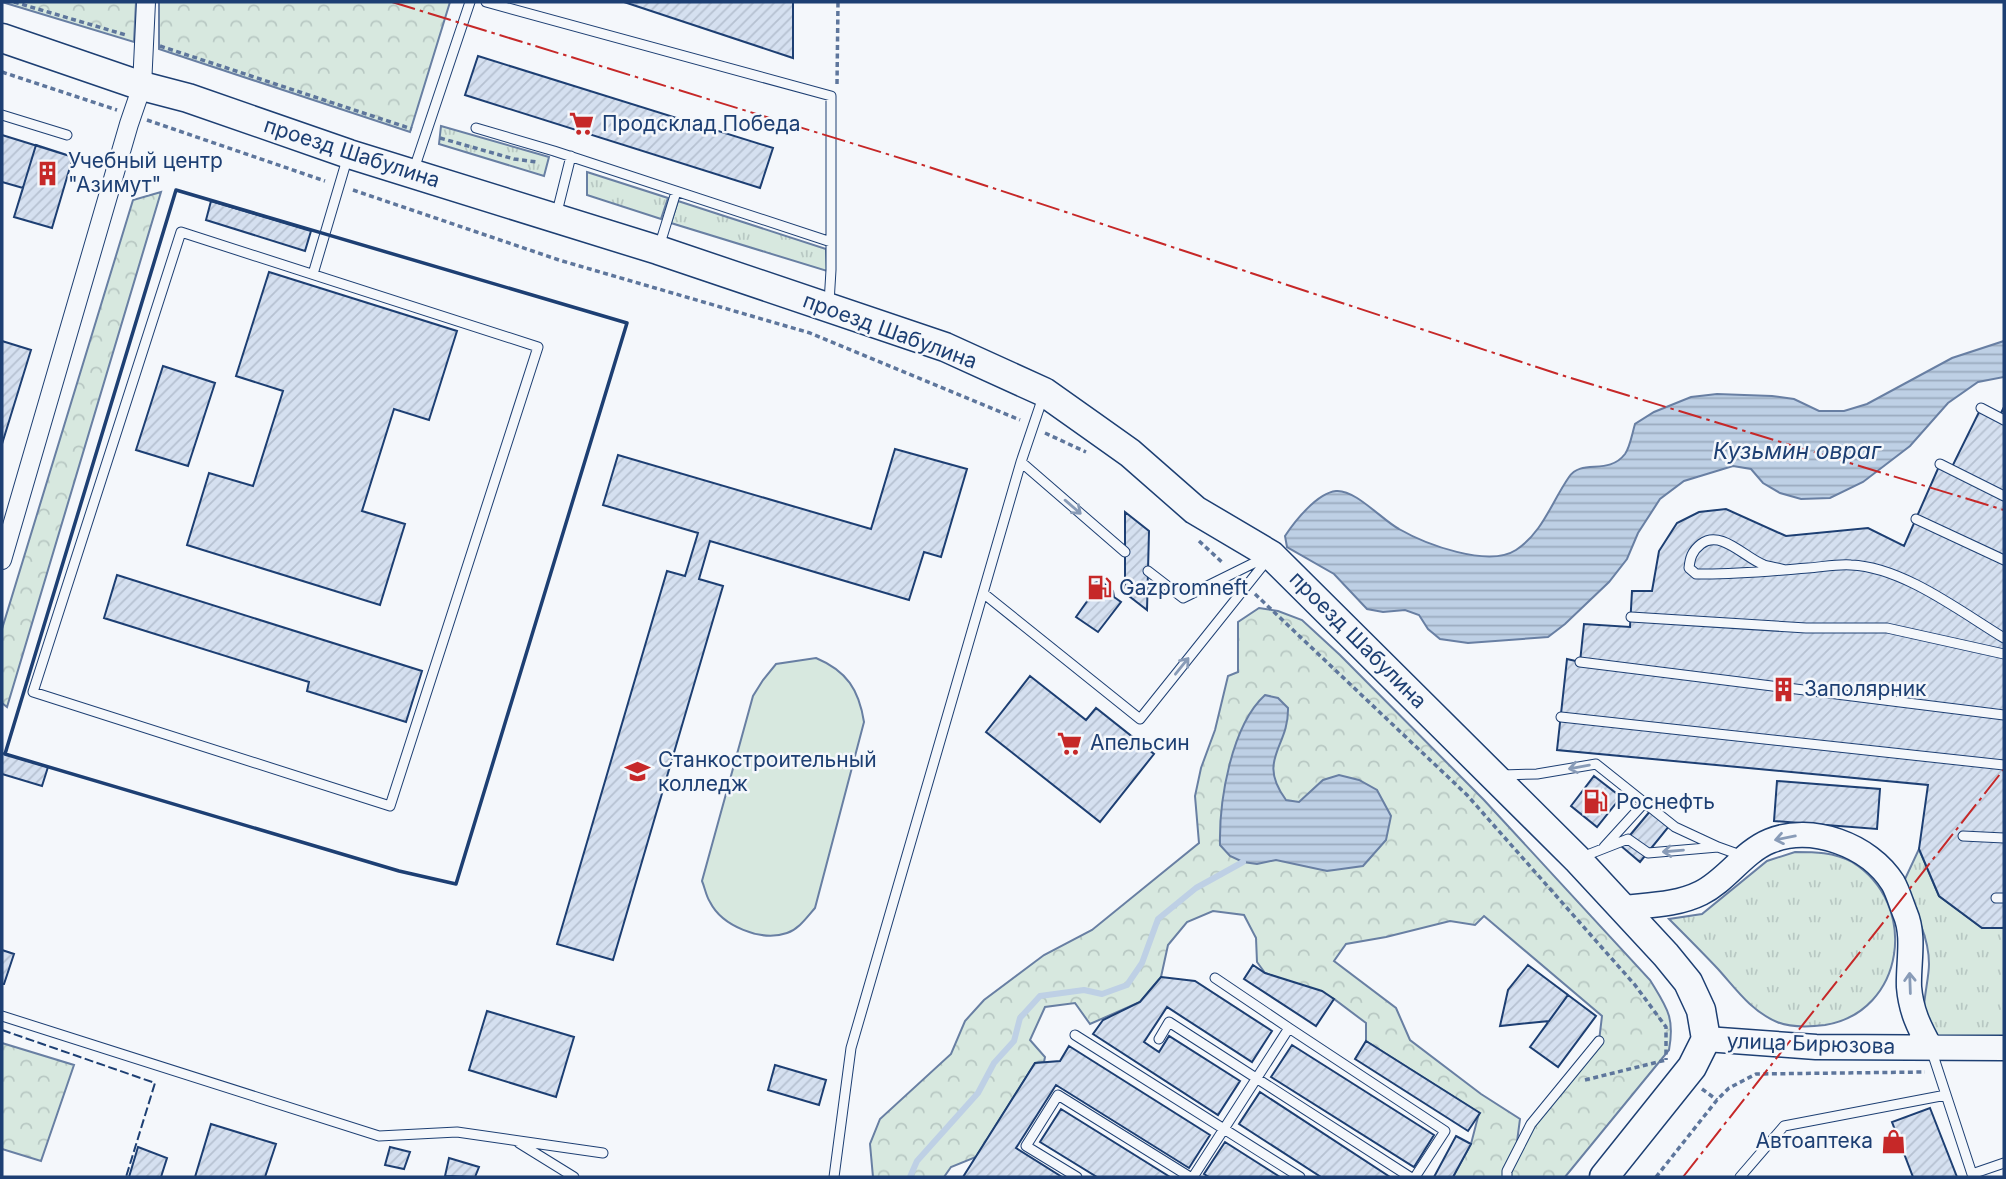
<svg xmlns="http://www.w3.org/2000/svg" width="2006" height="1179" viewBox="0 0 2006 1179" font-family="Inter,sans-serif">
<defs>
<pattern id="grass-tufts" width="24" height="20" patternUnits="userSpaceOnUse" patternTransform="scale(1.75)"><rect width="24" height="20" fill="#d7e8df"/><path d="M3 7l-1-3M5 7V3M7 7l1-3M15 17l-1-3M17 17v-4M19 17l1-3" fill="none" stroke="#b8c8c3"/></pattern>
<pattern id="forest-crowns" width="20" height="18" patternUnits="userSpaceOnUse" patternTransform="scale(1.75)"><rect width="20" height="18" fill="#d7e8df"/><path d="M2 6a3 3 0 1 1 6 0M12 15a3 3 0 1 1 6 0" fill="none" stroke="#b8c8c3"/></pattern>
<pattern id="water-rules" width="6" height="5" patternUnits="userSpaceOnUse" patternTransform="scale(1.75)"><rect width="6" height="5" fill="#bed0e5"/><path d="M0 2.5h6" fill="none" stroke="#9aaabe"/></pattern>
<pattern id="building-hatch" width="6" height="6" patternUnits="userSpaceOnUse" patternTransform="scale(1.75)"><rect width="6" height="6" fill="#d5e0f0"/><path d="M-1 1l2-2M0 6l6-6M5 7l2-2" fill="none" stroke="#b6c1d1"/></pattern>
</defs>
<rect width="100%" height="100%" fill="#f4f7fb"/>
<!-- grass -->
<path fill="url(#grass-tufts)" stroke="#687fa3" stroke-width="2" d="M441 126 549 157 544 176 439 144Z
M587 172 668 198 661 219 587 195Z
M678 201 826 249 827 271 671 223Z
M1919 849 1939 896 1982 928H2004V1059H1951C1944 1051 1931 1040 1926 1030 1919 1013 1929 982 1929 964 1929 939 1917 912 1903 892L1905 879Z
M1795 852C1814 852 1834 852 1852 862 1920 904 1905 1012 1825 1025 1809 1027 1792 1028 1777 1022 1751 1011 1736 989 1718 969 1702 952 1686 936 1669 919L1702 914 1767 861Z"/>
<!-- forest -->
<path fill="url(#forest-crowns)" stroke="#687fa3" stroke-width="2" fill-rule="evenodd" d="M2 2H136L134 42Z
M159 2H450L410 132 159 49Z
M161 192 7 707 2 703V629L133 200Z
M1259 608 1278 611 1302 620 1340 655 1484 800 1650 980C1667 1008 1675 1017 1669 1050L1565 1177H1453L1471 1144 1479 1113 1366 1041V1023L1334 999 1265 973 1257 962 1256 938 1244 915 1213 911 1187 922 1168 945 1161 977 1140 1002 1090 1024 1075 1003 1045 1007 1030 1040 1045 1057 1044 1062 1035 1063 976 1157 951 1167 944 1177H873L870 1144 880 1119 951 1054 965 1021 984 1000 1044 955 1092 930 1199 843 1195 796 1201 768 1215 730 1228 676 1238 672V622ZM1484 916 1602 1016 1599 1041 1517 1142 1520 1119 1481 1094 1410 1040 1396 1008 1334 961 1346 944 1386 937 1450 921 1475 925Z
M2 1043 74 1065 41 1161 2 1149Z"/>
<!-- pitch -->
<path fill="#d7e8df" stroke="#687fa3" stroke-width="2" d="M816 658C847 671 859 690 864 722L815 908C807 917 799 929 787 933 761 942 722 926 710 902 706 896 705 888 702 881L753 696 763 680 776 664Z"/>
<!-- water -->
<path fill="url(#water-rules)" stroke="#687fa3" stroke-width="2" d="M2004 341V377L1978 382 1948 403 1910 446 1863 482 1830 498 1801 499 1780 493 1763 483 1751 469 1733 466 1684 481 1660 499 1638 533 1627 559 1609 582 1565 624 1548 637 1468 643 1440 639 1428 629 1419 615 1405 610 1383 612 1367 609 1334 574 1287 547 1285 536C1295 521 1317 493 1336 491 1355 489 1382 520 1399 529 1425 544 1488 568 1516 550 1543 532 1551 503 1569 477 1582 458 1608 476 1625 454 1630 447 1632 434 1635 424L1654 412 1691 397 1717 394 1772 396 1794 399 1819 411H1844L1867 404 1952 358Z
M1265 695 1278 698 1288 708C1289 748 1256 759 1286 800L1299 802 1323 780 1339 775 1359 780 1377 790 1391 816 1386 840 1363 866 1327 871 1276 860 1257 864 1243 862 1230 856 1220 845C1219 801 1231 726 1265 695Z"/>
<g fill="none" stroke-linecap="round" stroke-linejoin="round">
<!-- stream -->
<path stroke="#bed0e5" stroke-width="6" d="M910 1177 917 1161 978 1093 994 1063 1014 1041 1020 1018 1040 996 1084 990 1102 994 1127 985 1142 963 1158 919 1196 888 1243 862"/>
</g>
<!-- building -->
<path fill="url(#building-hatch)" stroke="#1d3f73" stroke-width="2" d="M624 2H793V58Z
M478 56 773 148 760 188 465 95Z
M2 135 73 157 52 228 14 217 23 188 2 182Z
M36 145 73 157 52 228 14 217Z
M211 201 311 231 305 251 206 220Z
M269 272 457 331 429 420 394 409 362 511 405 524 380 605 187 545 209 473 253 486 283 391 236 376Z
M2 341 31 350 2 444Z
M163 366 215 383 188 466 136 450Z
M2004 407V928H1982L1939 896 1919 849 1928 785 1557 750 1567 659 1580 662 1584 624 1630 627 1632 591H1652L1659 551 1677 523 1699 512 1726 509 1786 536 1868 528 1904 546 1940 464 1951 469 1981 408 1999 417Z
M895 449 967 469 941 557 924 552 909 600 710 541 699 579 723 586 613 960 557 944 667 571 685 576 698 533 603 505 618 455 871 529Z
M1125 512 1149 531 1147 610 1125 593Z
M117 575 422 671 406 722 307 691 309 682 104 618Z
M1101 581 1113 591 1114 597 1121 602 1098 632 1076 617 1088 600V592L1094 583Z
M1030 676 1086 720 1096 708 1154 754 1100 822 986 732Z
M2 753 48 767 42 786 2 774Z
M1594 776 1621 797 1597 827 1571 806Z
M1777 781 1880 789 1877 829 1774 821Z
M1651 810 1670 825 1640 862 1621 846Z
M2 950 14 954 4 984H2Z
M1253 965 1265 973 1322 991 1334 999 1316 1026 1244 979Z
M1528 965 1568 995 1549 1021 1500 1026 1508 990Z
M1161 977 1195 981 1272 1031 1252 1062 1167 1007 1144 1042 1159 1052 1169 1036 1240 1081 1218 1115 1093 1034 1103 1020 1140 1002Z
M1568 995 1596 1016 1558 1067 1530 1047Z
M487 1011 574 1037 556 1097 469 1070Z
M1366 1041 1480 1113 1468 1131 1355 1059Z
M1292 1045 1434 1135 1414 1167 1271 1077Z
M1069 1046 1210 1135 1189 1168 1056 1085 1016 1148 1062 1177H963L1035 1063 1060 1061Z
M775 1065 826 1080 819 1105 768 1090Z
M1260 1092 1390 1177H1321L1239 1124Z
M1930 1108 1957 1177H1913L1892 1122Z
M1061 1109 1170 1177H1097L1040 1142Z
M211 1124 276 1144 265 1177H195Z
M1456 1136 1471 1144 1453 1177H1434Z
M1225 1142 1280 1177H1209L1204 1174Z
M138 1147 167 1158 161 1177H129Z
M390 1147 410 1152 404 1169 385 1165Z
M449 1158 479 1167 475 1177 445 1176Z"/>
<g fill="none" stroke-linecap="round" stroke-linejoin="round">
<defs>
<path id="service" d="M486 2 831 96V270L829 303
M2 115 67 135
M476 128 554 151 831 242
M414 169 470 2
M556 216 571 156
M181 232 538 347 390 806 33 692Z
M659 247 676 192
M313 274 348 156
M1981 408 2004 420
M1021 462 1125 552
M1940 464 2004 496
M1916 519 2004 560
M1785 570C1779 568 1771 567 1764 565 1745 558 1721 529 1701 544 1692 551 1690 558 1689 568L1696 574C1733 575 1771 571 1808 568 1822 567 1837 564 1851 565 1903 567 1961 612 2004 638
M1148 571 1183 598 1266 557
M983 593 1140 719 1268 559
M1631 617 1806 628H1887L2004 654
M1580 662 2004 715
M1561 717 2004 765
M1502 775 1537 774 1596 764 1675 827 1718 847
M1963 836 2004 838
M1604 847 1645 802
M1582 857 1628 839 1648 853 1718 847 1743 856
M1996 898H2004
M1215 978 1289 1028
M2 1016 379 1136 457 1132 603 1153
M1075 1035 1300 1177
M1159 1039 1169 1022 1410 1177
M1931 1049 1972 1174 2004 1163
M519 1143 574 1177
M834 1177 851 1048 1021 462 1043 397
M1077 1177 1026 1146 1058 1095 1190 1177
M1193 1177 1289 1028 1445 1131 1415 1177
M1507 1177V1171L1531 1124 1599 1041
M1740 1177 1784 1126 1946 1095"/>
<path id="minor" d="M2 560 129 124 142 86 146 2"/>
<path id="secondary" d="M1623 908C1649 905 1677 905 1701 893 1727 880 1743 852 1770 841 1812 824 1869 845 1893 883 1898 892 1901 903 1905 913 1915 936 1908 963 1909 987 1911 1011 1919 1027 1930 1047
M1706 1039 1816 1047 2004 1048"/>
<path id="primary" d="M2 38 142 86 188 98 349 154 658 250 945 347 1044 392 1092 426 1130 453 1195 510 1271 555 1577 859 1666 955 1688 982 1701 1010 1706 1039 1692 1067 1604 1177"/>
</defs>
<!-- service casing -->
<use href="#service" stroke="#1d3f73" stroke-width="11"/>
<!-- minor casing -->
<use href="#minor" stroke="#1d3f73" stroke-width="20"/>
<!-- secondary casing -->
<use href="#secondary" stroke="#1d3f73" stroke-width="27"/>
<!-- primary casing -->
<use href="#primary" stroke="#1d3f73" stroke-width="31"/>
<!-- path -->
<path stroke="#5e769c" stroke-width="3.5" stroke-dasharray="5 3.5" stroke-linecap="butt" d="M14 2 126 35
M160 46 412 129
M2 72 117 110
M837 84 838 2
M147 120 325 181
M440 138 514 159 537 162
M353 190 559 260 810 333 1020 420
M1045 433 1086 452
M1199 541 1224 564
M1255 594 1467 795 1635 985 1666 1027V1060
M1585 1080 1666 1060
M1702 1089 1717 1100
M1656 1177 1717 1100 1729 1088 1756 1074 1925 1072"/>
<!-- service -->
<use href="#service" stroke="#f4f7fb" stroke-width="9"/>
<!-- minor -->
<use href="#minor" stroke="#f4f7fb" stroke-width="18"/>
<!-- secondary -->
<use href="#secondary" stroke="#f4f7fb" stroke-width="24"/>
<!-- primary -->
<use href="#primary" stroke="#f4f7fb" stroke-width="28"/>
<!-- fence -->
<path stroke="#1d3f73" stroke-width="2" stroke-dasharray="9 3.5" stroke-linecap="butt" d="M2 1030 155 1083 126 1177"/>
<!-- wall -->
<path stroke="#1d3f73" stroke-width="3.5" d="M176 190 627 323 456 884 399 871 5 754Z"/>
<!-- power -->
<path stroke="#c62828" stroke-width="2" stroke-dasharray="24 5 3.5 5" stroke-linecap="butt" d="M392 2 926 166 1561 375 2004 510
M1683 1177 2004 769"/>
</g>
<!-- one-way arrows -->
<defs><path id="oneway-shaft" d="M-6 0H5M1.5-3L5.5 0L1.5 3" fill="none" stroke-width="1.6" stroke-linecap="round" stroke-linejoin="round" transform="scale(1.75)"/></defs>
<g stroke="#889bb7">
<use href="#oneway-shaft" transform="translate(1073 507) rotate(41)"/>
<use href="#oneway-shaft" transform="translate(1182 666) rotate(-51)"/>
<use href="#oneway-shaft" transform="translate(1579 767) rotate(170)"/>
<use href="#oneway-shaft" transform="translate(1785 838) rotate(169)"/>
<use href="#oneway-shaft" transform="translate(1673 851) rotate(175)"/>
<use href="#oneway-shaft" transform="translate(1910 983) rotate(-92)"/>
</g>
<!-- icons -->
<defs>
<symbol id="supermarket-bare" viewBox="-9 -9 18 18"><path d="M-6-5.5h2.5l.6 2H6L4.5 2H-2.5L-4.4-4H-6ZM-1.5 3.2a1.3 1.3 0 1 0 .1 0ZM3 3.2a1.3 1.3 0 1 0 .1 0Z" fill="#c62828" stroke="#f4f7fb" stroke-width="2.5" paint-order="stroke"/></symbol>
<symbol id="building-bare" viewBox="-9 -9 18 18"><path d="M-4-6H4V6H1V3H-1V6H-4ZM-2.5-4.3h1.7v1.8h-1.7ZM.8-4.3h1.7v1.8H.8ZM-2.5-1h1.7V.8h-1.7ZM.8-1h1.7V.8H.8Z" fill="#c62828" stroke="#f4f7fb" stroke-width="2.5" paint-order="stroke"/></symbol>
<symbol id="fuel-bare" viewBox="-9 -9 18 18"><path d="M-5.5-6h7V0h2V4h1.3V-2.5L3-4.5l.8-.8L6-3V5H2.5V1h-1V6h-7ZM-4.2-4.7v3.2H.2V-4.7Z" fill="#c62828" stroke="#f4f7fb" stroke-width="2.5" paint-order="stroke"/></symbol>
<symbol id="university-bare" viewBox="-9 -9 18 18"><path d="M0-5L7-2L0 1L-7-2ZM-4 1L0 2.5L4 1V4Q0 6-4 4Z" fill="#c62828" stroke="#f4f7fb" stroke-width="2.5" paint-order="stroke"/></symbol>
<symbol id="shop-bare" viewBox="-9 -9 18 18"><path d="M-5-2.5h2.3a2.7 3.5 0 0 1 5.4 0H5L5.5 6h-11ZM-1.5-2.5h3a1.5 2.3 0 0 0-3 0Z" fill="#c62828" stroke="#f4f7fb" stroke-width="2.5" paint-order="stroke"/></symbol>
</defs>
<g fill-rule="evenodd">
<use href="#supermarket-bare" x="564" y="106" width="35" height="35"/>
<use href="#building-bare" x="30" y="156" width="35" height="35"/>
<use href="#fuel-bare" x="1082" y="570" width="35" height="35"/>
<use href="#building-bare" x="1766" y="672" width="35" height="35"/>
<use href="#supermarket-bare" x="1052" y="726" width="35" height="35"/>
<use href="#university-bare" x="620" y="754" width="35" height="35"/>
<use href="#fuel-bare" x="1578" y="784" width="35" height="35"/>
<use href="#shop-bare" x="1876" y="1124" width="35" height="35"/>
</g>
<g text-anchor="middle" stroke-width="5" stroke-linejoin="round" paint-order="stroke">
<!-- poi labels -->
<g font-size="21" fill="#1d3f73" stroke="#f4f7fb" text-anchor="start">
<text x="602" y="131">Продсклад Победа</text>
<text x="68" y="168">Учебный центр<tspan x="68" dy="24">"Азимут"</tspan></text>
<text x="1119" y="595">Gazpromneft</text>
<text x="1804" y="696">Заполярник</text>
<text x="1090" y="750">Апельсин</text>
<text x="658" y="767">Станкостроительный<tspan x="658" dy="24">колледж</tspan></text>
<text x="1616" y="809">Роснефть</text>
<text x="1873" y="1148" text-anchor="end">Автоаптека</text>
</g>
<!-- street labels -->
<g font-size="21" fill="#1d3f73" stroke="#f4f7fb">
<text transform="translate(352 153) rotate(18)" y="7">проезд Шабулина</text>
<text transform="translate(890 331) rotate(20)" y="7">проезд Шабулина</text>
<text transform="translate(1358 640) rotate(45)" y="7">проезд Шабулина</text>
<text transform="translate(1811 1044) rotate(2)" y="7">улица Бирюзова</text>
</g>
<!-- water labels -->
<g font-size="23" font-style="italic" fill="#1d3f73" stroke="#f4f7fb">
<text x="1797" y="459">Кузьмин овраг</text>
</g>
</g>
<!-- border -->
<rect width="2006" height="1179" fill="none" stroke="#1d3f73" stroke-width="7"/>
</svg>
